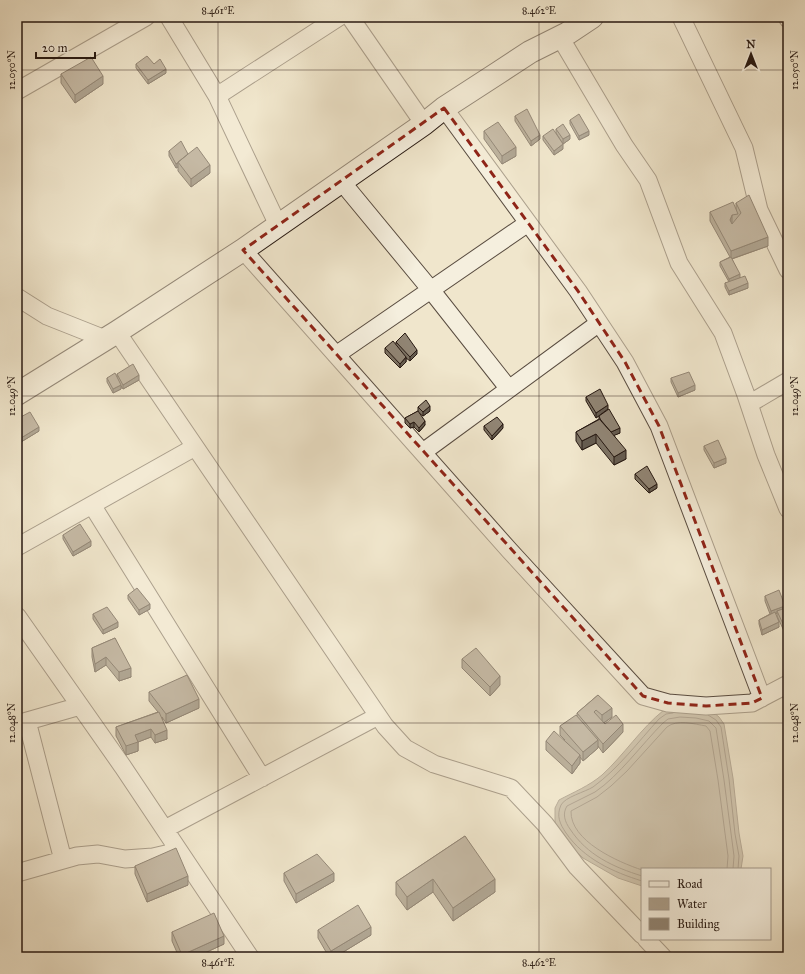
<svg xmlns="http://www.w3.org/2000/svg" width="805" height="974" viewBox="0 0 805 974" font-family="'IM FELL Great Primer',serif">
<rect width="100%" height="100%" fill="#f0e6cc"/>
<filter id="stains"><feTurbulence type="fractalNoise" baseFrequency=".005" numOctaves="4"/><feColorMatrix values="0 0 0 0 .2 0 0 0 0 .09 0 0 0 0 .02 0 0 0 .5 -.17"/></filter>
<radialGradient id="worn" r=".72"><stop offset=".6" stop-color="#630" stop-opacity="0"/><stop offset="1" stop-color="#630" stop-opacity=".3"/></radialGradient>
<!-- water -->
<path fill="#aca08d" stroke="#776a5c" d="M664 710 713 712 719 717 724 724 733 778 739 833 743 856 741 869H642V886L618 878 583 858 568 843 555 824V808L559 800C574 792 589 786 602 775 624 755 641 728 664 710Z"/>
<g fill="none" stroke-linecap="round" stroke-linejoin="round">
<!-- shore -->
<path stroke="#6a5c50" stroke-width="1" d="M708 715 716 720 721 727 729 779 735 834 739 856 738 869
M642 870C618 862 570 841 571 811L597 797 611 786 627 771 667 727C677 719 694 724 706 726L710 731 718 780 728 856 727 869
M642 876C613 867 587 855 570 829 565 822 562 814 567 806 576 801 586 797 595 792 619 776 642 744 663 723L668 719 680 717 696 718 709 721 716 728 724 780 734 856 733 869
M642 881C613 872 584 859 566 833 560 824 556 816 561 805 565 797 585 792 593 787 618 769 638 742 659 719L666 714 673 713"/>
<defs>
<path id="street" d="M169 17 217 96 278 225
M350 17 424 124
M681 17 744 148 759 210 788 270
M787 17 788 19
M560 37 624 145 648 180 679 263 723 333 746 395 766 455 788 509
M17 91 146 17
M217 96 339 17
M444 108 578 291 625 362 659 426 762 698
M341 181 431 290 509 389
M243 250 510 551 643 696 668 703 706 706 752 703 788 684
M17 297 47 316 105 339
M117 332 385 726 405 748 434 764 511 788 545 824 577 867 642 935
M336 355 528 223
M749 404 788 381
M423 452 599 323
M92 505 262 778
M17 547 195 447
M17 616 123 767 250 957
M27 721 63 860
M17 724 80 706
M165 829 378 716
M17 873 77 856 98 854 125 859 153 857 179 851
M646 939 663 957"/>
<path id="secondary" d="M17 394 117 332 243 250 424 124 444 108 498 73 530 52 568 33 592 17"/>
</defs>
<!-- street casing -->
<use href="#street" stroke="#594c40" stroke-width="19"/>
<!-- secondary casing -->
<use href="#secondary" stroke="#271912" stroke-width="24"/>
<!-- street -->
<use href="#street" stroke="#f5efde" stroke-width="17"/>
<!-- secondary -->
<use href="#secondary" stroke="#f5efde" stroke-width="22"/>
</g>
<!-- wall -->
<path fill="#7c7263" stroke="#271912" d="M136 64 166 73 148 84 136 68Z
M61 74 103 84 75 103 61 83Z
M515 116 540 139 531 146 515 121Z
M570 120 589 135 579 140 570 124Z
M556 129 570 139 563 144 556 133Z
M484 131 516 156 502 164 484 139Z
M543 136 563 149 554 155 543 140Z
M169 151 188 154 210 173 191 187 178 171V167L176 168 169 156Z
M736 203 768 246 732 259 740 278 748 288 729 295 725 287V283L729 282 720 266V262L730 257 710 221V212L736 210Z
M396 342 417 354 410 361 406 358V362L400 368 385 353V348L396 344Z
M117 374 139 380 123 389 121 386V389L113 393 107 382V378L117 377Z
M671 378 695 390 678 397 671 382Z
M586 397 608 409 596 418 586 401Z
M418 407 430 411 423 416 419 413 425 425 419 432 414 427 410 428 405 423V418L418 411Z
M599 416 620 433 614 435 626 459 614 465 596 443 582 450 576 441V432L599 419Z
M17 419 39 431 21 442 17 437Z
M484 426 503 428 492 440 484 430Z
M704 446 726 463 714 468 704 450Z
M635 474 657 488 649 493 635 479Z
M63 535 91 546 73 556 63 539Z
M788 570V582L785 576V572Z
M128 595 150 609 139 615 128 599Z
M765 596 785 606 784 631 777 616V613L775 614 779 627 762 635 759 624V620L770 614 765 601Z
M93 614 118 627 103 634 93 619Z
M115 638 131 677 119 681 106 665 95 672 92 657V648Z
M462 659 500 685 490 696 462 668Z
M149 692 199 708 166 723 162 717 167 739 155 743 151 737 138 742V751L126 755 116 736V727L158 712 149 701Z
M598 695 612 717 604 723 605 724 623 732 603 753 598 746V748L583 761 580 757V763L572 774 546 750V741L565 740 560 735V726L577 716V713Z
M465 836 495 892 453 921 433 892 407 910 396 895V882Z
M135 866 188 885 147 902 135 874Z
M284 873 334 881 296 903 284 881Z
M318 930 371 935 335 957H329L318 938Z
M172 932 224 944 196 957H179L172 941Z"/>
<!-- shaded-wall -->
<path fill="#655c50" stroke="#271912" d="M166 69V73L148 84V80Z
M103 76V84L75 103V95Z
M589 131V135L579 140V136Z
M540 135V139L531 146V141Z
M570 135V139L563 144V139Z
M563 144V149L554 155V151Z
M516 147V156L502 164V156Z
M178 163V167L176 168V164Z
M210 165V173L191 187V179Z
M732 215V223L730 229V220Z
M768 237V246L731 259V251Z
M740 274V278L729 283V279Z
M748 283V288L729 295V291Z
M417 350V354L410 361V357Z
M406 357V362L400 368V364Z
M139 375V380L123 389V385Z
M121 385V389L113 393V389Z
M695 385V390L678 397V393Z
M608 405V409L596 418V413Z
M430 406V411L423 416V412Z
M425 421V425L419 432V428Z
M414 422V427L410 428V424Z
M503 424V428L492 440V436Z
M39 427V431L21 442V438Z
M620 428V433L608 438V433Z
M596 434V443L582 450V441Z
M626 450V459L614 465V457Z
M726 458V463L714 468V463Z
M657 484V488L649 493V489Z
M91 541V546L73 556V552Z
M150 604V609L139 615V610Z
M785 606V610L777 611V613L771 616V611Z
M118 622V627L103 634V630Z
M779 622V627L762 635V630Z
M788 625V630L784 631V626Z
M106 657V665L95 672V664Z
M131 668V677L119 681V672Z
M500 676V685L490 696V687Z
M199 699V708L166 723V714Z
M612 708V717L602 724V715Z
M623 724V732L603 753V744Z
M151 729V737L138 742V751L126 755V746L135 735Z
M167 730V739L155 743V735Z
M598 740V748L583 761V752Z
M580 755V763L572 774V766Z
M334 873V881L296 903V894Z
M188 876V885L147 902V894Z
M433 879V892L407 910V897Z
M495 879V892L453 921V908Z
M371 927V935L335 957H331V951Z
M224 936V944L196 957H182V955Z"/>
<!-- building -->
<path fill="#908473" stroke="#271912" d="M147 56 154 64 160 59 166 69 148 80 136 64Z
M91 57 103 76 75 95 61 74Z
M527 109 540 135 531 141 515 116Z
M579 114 589 131 579 136 570 120Z
M498 122 516 147 502 156 484 131Z
M563 124 570 135 563 139 556 129Z
M553 129 563 144 554 151 543 136Z
M181 141 188 154 176 164 169 151Z
M197 147 210 165 191 179 178 162Z
M749 195 768 237 731 251 710 212 733 202 738 214 732 215 730 220 732 224 741 213 736 203Z
M731 257 740 274 729 279 720 262Z
M745 276 748 283 729 291 725 283Z
M405 333 417 350 410 357 396 342Z
M393 341 406 357 400 364 385 348Z
M133 364 139 375 123 385 117 374Z
M689 372 695 385 678 393 671 378Z
M115 373 121 385 113 389 107 378Z
M600 389 608 405 596 413 586 397Z
M426 400 430 406 423 412 418 407Z
M609 409 620 428 611 432 601 421 599 416Z
M418 411 425 421 419 428 414 422 410 424 405 418Z
M30 412 39 427 21 438 17 432V419Z
M497 417 503 424 492 436 484 426Z
M600 419 626 450 614 457 596 434 582 441 576 432Z
M718 440 726 458 714 463 704 446Z
M647 466 657 484 649 489 635 474Z
M80 524 91 541 73 552 63 535Z
M788 570V578L785 572Z
M137 588 150 604 139 610 128 595Z
M779 590 785 606 771 611 765 596Z
M107 607 118 622 103 630 93 614Z
M788 607V625L784 626 777 611Z
M775 612 779 622 762 630 759 620Z
M115 638 131 668 119 672 106 657 95 664 92 648Z
M476 648 500 676 490 687 462 659Z
M187 675 199 699 166 714 149 692Z
M598 695 612 708 602 715 596 710 594 712 605 724 616 715 623 724 603 744 577 713Z
M159 712 167 730 155 735 151 729 135 735 138 742 126 746 116 727Z
M576 715 598 740 583 752 560 726Z
M554 731 580 755 572 766 546 741Z
M465 836 495 879 453 908 433 879 407 897 396 882Z
M176 848 188 876 147 894 135 866Z
M317 854 334 873 296 894 284 873Z
M358 905 371 927 331 951 318 930Z
M214 913 224 936 182 955 172 932Z
M588 952 592 957H579Z"/>
<!-- marked area -->
<path d="M0 0H805V974H0ZM444 108 578 291 625 362 659 426 762 698 752 703 706 706 668 703 643 696 243 250Z" fill="#f0e6cc" fill-opacity=".55" fill-rule="evenodd"/>
<path fill="none" stroke="#8f2418" stroke-width="3" stroke-dasharray="8 5" stroke-linejoin="round" d="M444 108 578 291 625 362 659 426 762 698 752 703 706 706 668 703 643 696 243 250Z"/>
<!-- ticks -->
<path fill="none" stroke="#271912" stroke-width="1" stroke-opacity="0.45" d="M218 17V957M539 17V957M17 70H788M17 396H788M17 723H788"/>
<!-- margin -->
<rect width="805" height="974" fill="none" stroke="#f0e6cc" stroke-width="44"/>
<!-- legend -->
<rect x="641" y="868" width="130" height="72" fill="#f5efde" stroke="#a3998c"/>
<rect x="649" y="881" width="20" height="6" fill="#f5efde" stroke="#a3998c"/>
<text x="677" y="888" font-size="12" fill="#271912">Road</text>
<rect x="649" y="898" width="20" height="12" fill="#aca08d" stroke="#a3998c"/>
<text x="677" y="908" font-size="12" fill="#271912">Water</text>
<rect x="649" y="918" width="20" height="12" fill="#908473" stroke="#a3998c"/>
<text x="677" y="928" font-size="12" fill="#271912">Building</text>
<!-- north arrow -->
<g transform="translate(751 54)" stroke="#f5efde" stroke-width="3" paint-order="stroke">
<path d="M0-3L7 15L0 10L-7 15Z" fill="#271912"/>
<text y="-6" font-size="11" font-weight="bold" text-anchor="middle" fill="#271912">N</text>
</g>
<!-- scale -->
<path d="M36 52v6h59v-6" fill="none" stroke="#271912" stroke-width="2"/>
<text x="42" y="52" font-size="12" fill="#271912" stroke="#f5efde" stroke-width="3" paint-order="stroke">20 m</text>
<rect x="22" y="22" width="761" height="930" fill="none" stroke="#271912" stroke-width="1.5"/>
<g font-size="10" text-anchor="middle" fill="#271912">
<text x="218" y="14">8.461°E</text>
<text x="539" y="14">8.462°E</text>
<text transform="translate(11 70) rotate(-90)" y="4">12.050°N</text>
<text transform="translate(794 70) rotate(-90)" y="4">12.050°N</text>
<text transform="translate(11 396) rotate(-90)" y="4">12.049°N</text>
<text transform="translate(794 396) rotate(-90)" y="4">12.049°N</text>
<text transform="translate(11 723) rotate(-90)" y="4">12.048°N</text>
<text transform="translate(794 723) rotate(-90)" y="4">12.048°N</text>
<text x="218" y="966">8.461°E</text>
<text x="539" y="966">8.462°E</text>
</g>
<rect width="100%" height="100%" filter="url(#stains)"/>
<rect width="100%" height="100%" fill="url(#worn)"/>
</svg>
